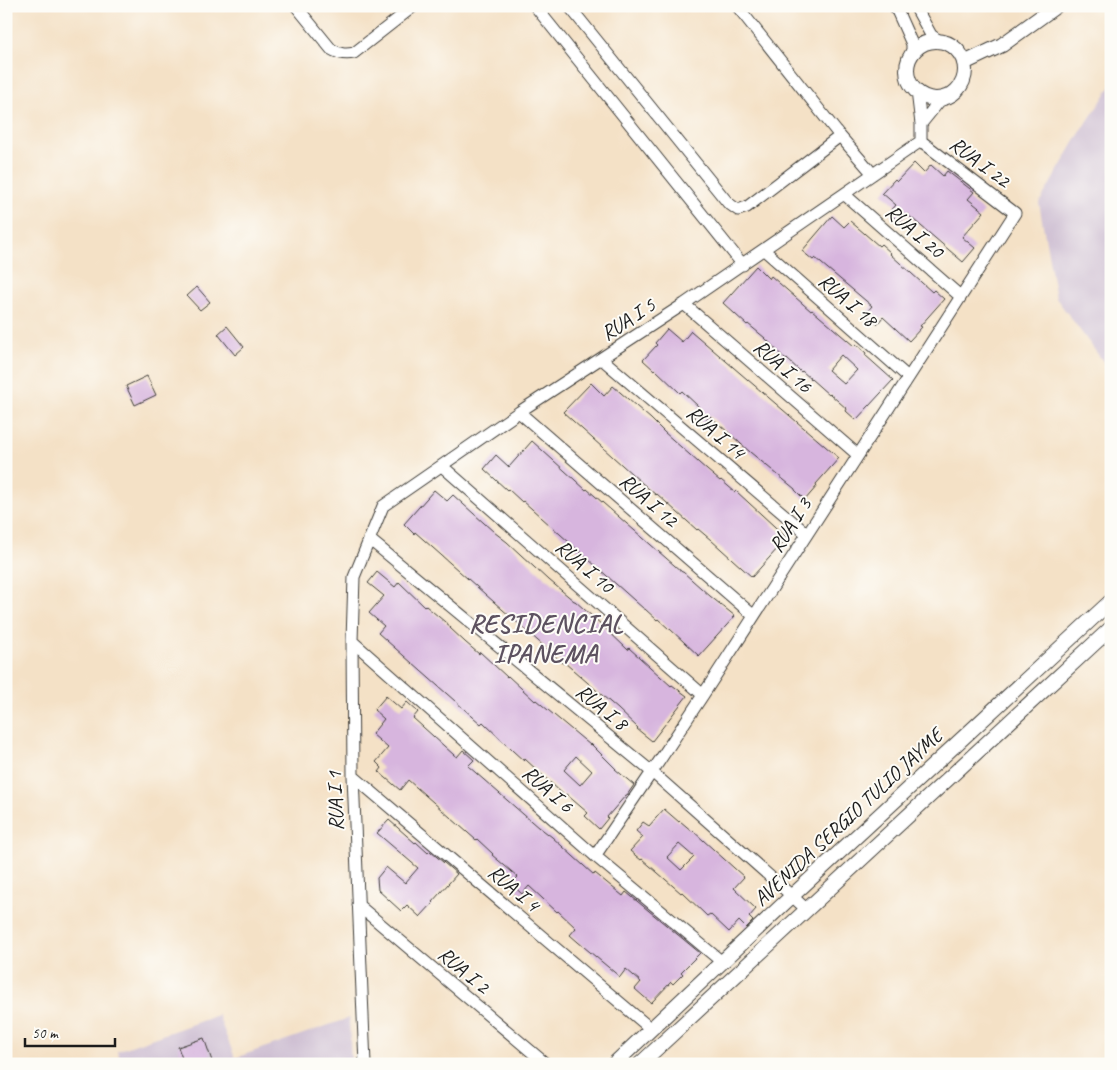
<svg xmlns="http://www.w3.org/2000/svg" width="1117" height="1070" viewBox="0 0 1117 1070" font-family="Caveat,sans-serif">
<rect width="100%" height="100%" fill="#fdfcf7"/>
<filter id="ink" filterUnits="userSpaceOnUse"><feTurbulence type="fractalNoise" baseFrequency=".02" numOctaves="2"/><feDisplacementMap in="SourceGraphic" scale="10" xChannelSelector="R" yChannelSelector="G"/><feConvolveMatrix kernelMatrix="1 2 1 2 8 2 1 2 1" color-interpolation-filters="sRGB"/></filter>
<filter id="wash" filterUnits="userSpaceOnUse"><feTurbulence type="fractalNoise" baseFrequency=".0096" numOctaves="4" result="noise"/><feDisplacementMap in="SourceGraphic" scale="20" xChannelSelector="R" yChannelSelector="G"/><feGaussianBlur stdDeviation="1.12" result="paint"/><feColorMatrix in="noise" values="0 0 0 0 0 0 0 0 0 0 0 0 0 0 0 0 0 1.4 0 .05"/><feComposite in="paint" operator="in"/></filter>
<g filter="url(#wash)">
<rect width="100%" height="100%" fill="#f4e1c6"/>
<!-- industrial -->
<path fill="#cdbed2" d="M1111 86V372L1056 298 1039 203 1078 136Z
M218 1015 235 1058 349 1018 351 1064H122L117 1051Z"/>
<g id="blocks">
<!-- building -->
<path fill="#d7b5de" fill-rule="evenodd" d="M914 163 924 173 931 165 943 176 947 171 974 192 968 199 984 212 962 237 975 248 963 262 907 214 899 222 889 213 896 205 882 193 895 179 897 181Z
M832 216 844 227 850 221 879 246 881 244 891 253 890 254 932 292 934 290 944 299 920 326 922 327 909 341 883 317 877 324 865 314 872 306 815 258 813 260 802 251Z
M756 266 769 279 771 276 811 311 812 310 854 346 856 344 866 353 865 355 893 380 856 420 846 411 847 409 830 394 829 395 802 371 801 372 787 359 786 360 765 338 748 324 747 325 723 303ZM841 355 857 370 844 384 828 370Z
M197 287 210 302 200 310 187 296Z
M227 326 244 347 235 355 218 334Z
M667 329 682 342 691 331 839 458 816 484 817 486 805 500 795 490V489L750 452 710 416 703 424 692 415 699 407 682 391 680 393 655 369 654 370 643 360 657 345 655 343Z
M147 376 156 395 135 405 126 386Z
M591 383 604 396 613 386 651 419 664 432 707 470 720 481 721 480 735 492 736 491 787 538 752 577 711 540 698 529 697 530 657 494 656 495 642 483 563 412Z
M532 441 586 490 587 489 682 572H683L710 596 735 616 699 656 670 629H669L658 619 657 620 645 609H644L523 501 522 502 508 489 507 490 484 469 496 455 509 467Z
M434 490 447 501 453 495 494 532 507 542 548 580H549L574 601H575L602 625 628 650 629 648 671 686 672 685 687 696 652 741 637 729 638 728 618 709 565 663 564 664 415 532 414 534 404 524Z
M377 572 395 587 399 582 425 607 426 606 451 627 450 628 465 642 479 654 480 652 507 677 508 676 535 701 536 700 590 745 591 744 616 769H615L634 785 627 795H626L607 817 608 818 599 829 585 816 588 813 566 794 565 796 525 759 524 761 513 751 483 722 481 724 378 633 384 626 369 613 384 596 368 583ZM576 756 592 771 580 785 564 770Z
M386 696 401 709 407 702 418 712 413 718 454 755 457 757 463 750 474 760 468 766 539 828V827L552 837 594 875 595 873 623 896 626 892 700 953 681 972 683 974 673 984 671 982 651 1003 635 989 641 982 626 969 620 977 578 942 570 935 576 928 558 911 557 912 529 886 522 894 511 884 518 877 492 855 493 854 477 839 476 840 408 780 400 790 379 772 382 768 376 762 388 748 372 734 384 719 374 710Z
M664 809 679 822 680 821 693 832V831L744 877 734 888 756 909 749 917 753 921 746 928 739 921 729 932 710 914 707 916 682 892 681 893 642 859 641 860 630 851 643 837 636 831 643 822 649 826ZM679 844 694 857 681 870 667 857Z
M389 820 415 843 416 842 428 853 430 851 457 874 432 902 433 903 420 917 407 905 401 911 378 890 377 878 386 867 405 883 418 868 377 833Z
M204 1038 213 1064H184L178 1047Z"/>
</g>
</g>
<g filter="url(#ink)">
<use href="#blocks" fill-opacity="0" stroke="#3c3a36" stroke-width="1"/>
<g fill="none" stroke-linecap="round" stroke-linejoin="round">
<defs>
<path id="minor" d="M296 6 331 49C339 54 345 55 354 53L414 6
M535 6 743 265
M569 6 728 203 738 210 747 207 840 136
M737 6 840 136 873 174
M895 6 912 44V55
M915 6 931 35 941 42
M917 91 921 124V141
M921 124 942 98
M844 194 960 296
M764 250 908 377
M684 304 858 455
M602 359 807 534
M519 412 754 616
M442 466 703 695
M369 539 652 772 792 896 807 910
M352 641 595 856 722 962
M353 776 651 1029
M595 856 652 772 703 695 1015 213 921 141
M358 905 546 1064
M365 1064 353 776 352 641 354 577 383 506 519 412 684 304 921 141"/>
<path id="tertiary" d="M907 70a29 29 0 1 1 58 0a29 29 0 1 1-58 0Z
M964 63 1002 45 1056 6
M614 1064 792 896 1111 601
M640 1064 1111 628"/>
</defs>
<!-- minor casing -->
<use href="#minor" stroke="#3c3a36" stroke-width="13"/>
<!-- tertiary casing -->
<use href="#tertiary" stroke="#3c3a36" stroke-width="16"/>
<!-- minor -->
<use href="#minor" stroke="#fff" stroke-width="11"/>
<!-- tertiary -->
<use href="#tertiary" stroke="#fff" stroke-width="14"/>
</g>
</g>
<g text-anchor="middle" stroke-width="4" stroke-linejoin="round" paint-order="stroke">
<!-- street labels -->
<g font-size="21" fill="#1c1c1c" stroke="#fdfcf7">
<text transform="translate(980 162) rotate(37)" y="7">RUA I 22</text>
<text transform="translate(915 231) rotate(41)" y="7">RUA I 20</text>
<text transform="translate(848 300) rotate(41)" y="7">RUA I 18</text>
<text transform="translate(628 319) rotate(-33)" y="7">RUA I 5</text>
<text transform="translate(783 366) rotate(41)" y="7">RUA I 16</text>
<text transform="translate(716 432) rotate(41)" y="7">RUA I 14</text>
<text transform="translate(649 500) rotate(41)" y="7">RUA I 12</text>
<text transform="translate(790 525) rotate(-57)" y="7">RUA I 3</text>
<text transform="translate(585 566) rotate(41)" y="7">RUA I 10</text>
<text transform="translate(602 707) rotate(39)" y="7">RUA I 8</text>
<text transform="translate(548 789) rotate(41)" y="7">RUA I 6</text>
<text transform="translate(335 801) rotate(-92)" y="7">RUA I 1</text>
<text transform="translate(848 817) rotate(-43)" y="7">AVENIDA SERGIO TULIO JAYME</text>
<text transform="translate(514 888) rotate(40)" y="7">RUA I 4</text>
<text transform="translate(464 970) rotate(40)" y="7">RUA I 2</text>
</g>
<!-- district labels -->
<g font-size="26" font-weight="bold" letter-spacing="1" fill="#5d5260" stroke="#fdfcf7">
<text x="546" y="632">RESIDENCIAL<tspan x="546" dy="30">IPANEMA</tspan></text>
</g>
</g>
<!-- margin -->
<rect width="1117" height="1070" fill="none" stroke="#fdfcf7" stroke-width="25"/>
<!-- scale -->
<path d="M25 1038v8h90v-8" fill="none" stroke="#1c1c1c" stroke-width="2.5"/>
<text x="32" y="1038" font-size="15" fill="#1c1c1c" stroke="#fdfcf7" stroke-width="4" paint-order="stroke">50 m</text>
</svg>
